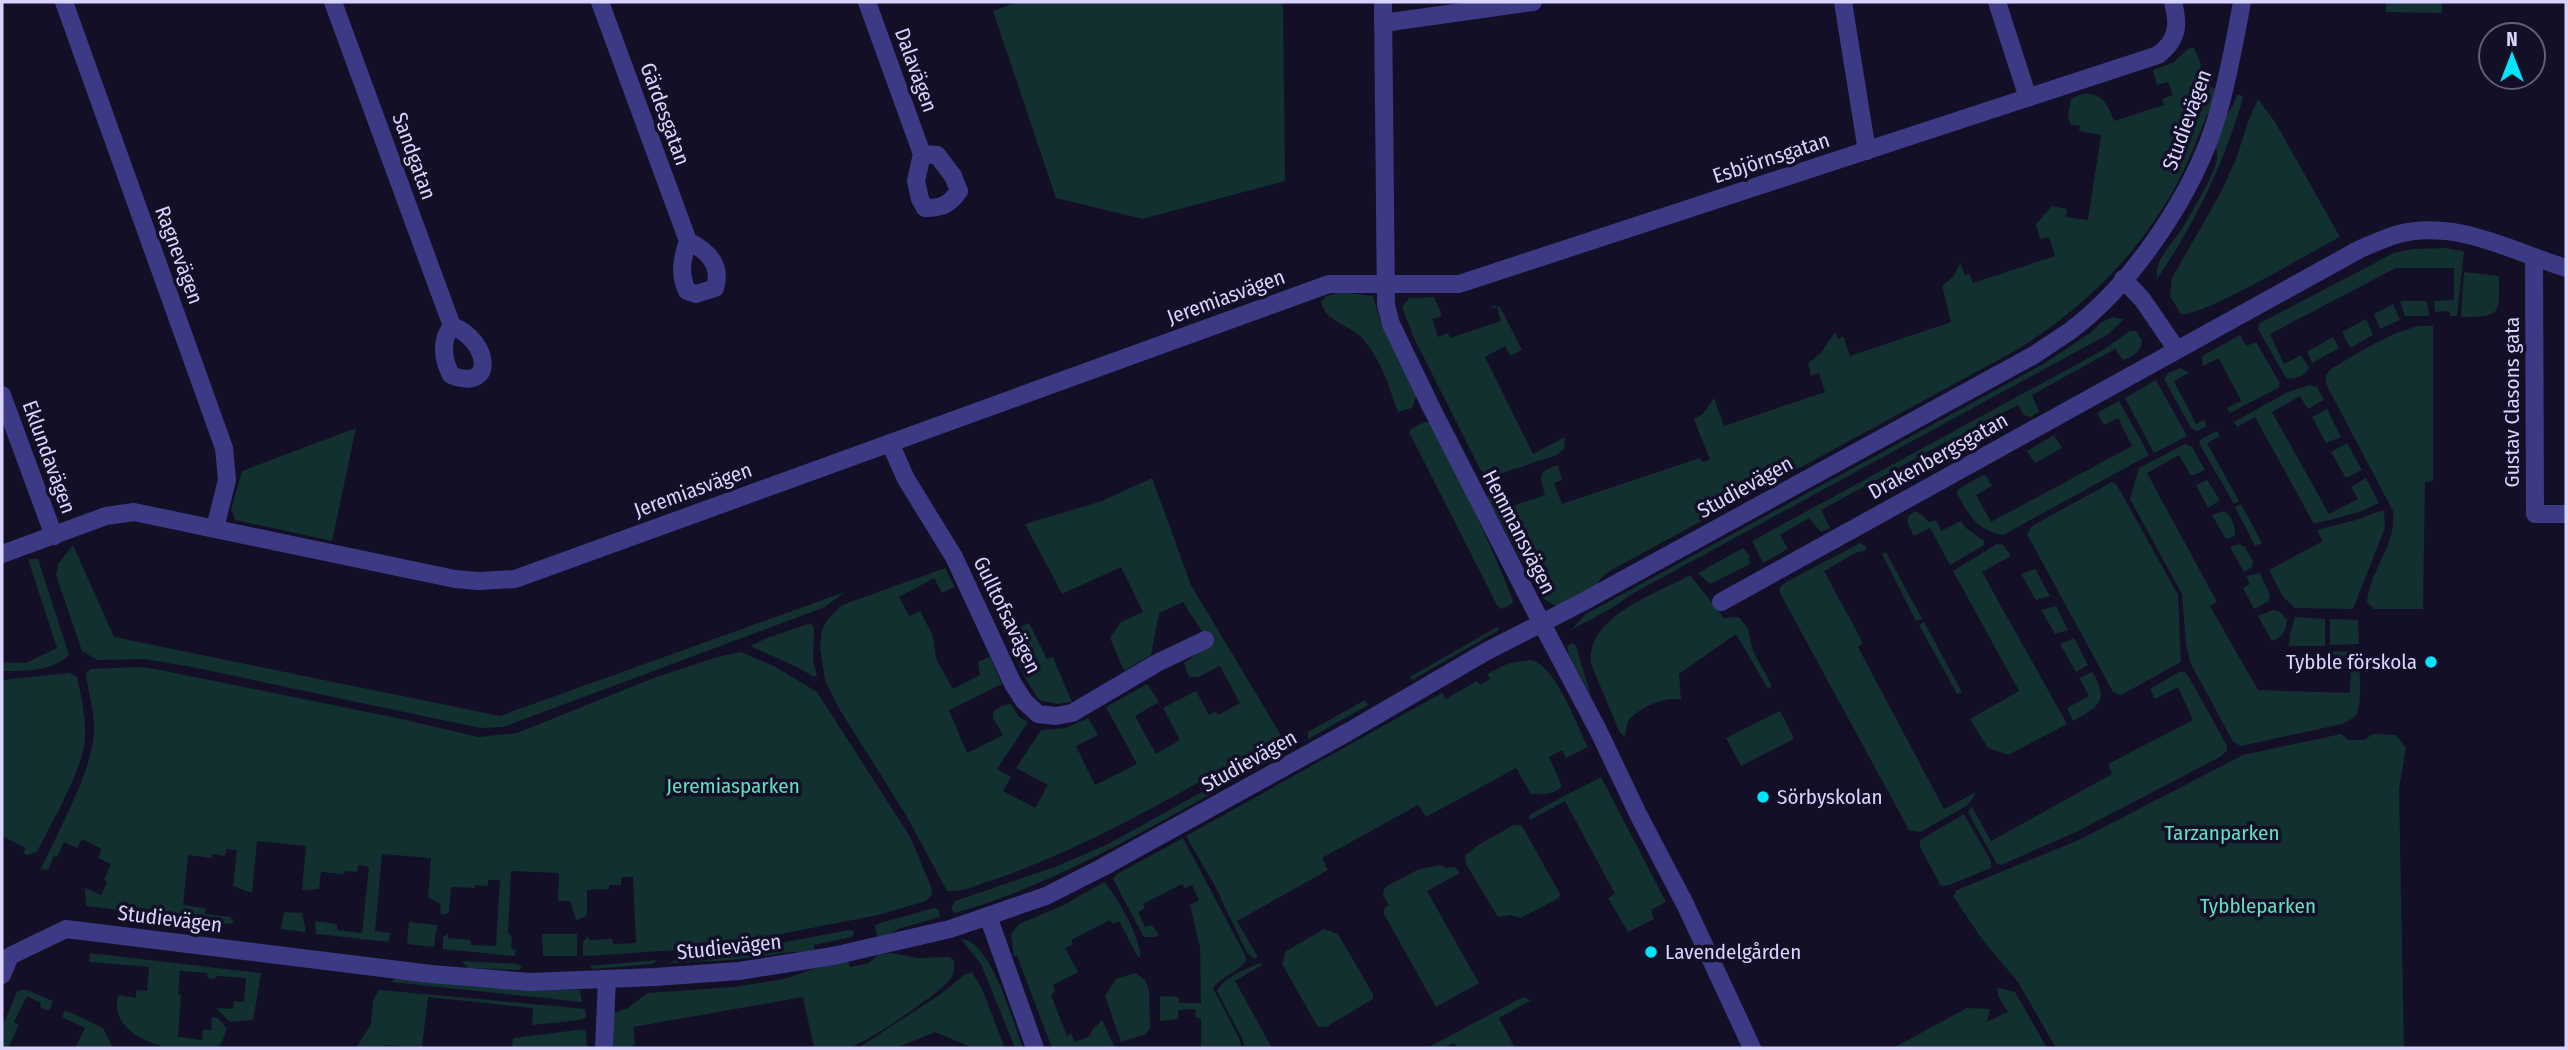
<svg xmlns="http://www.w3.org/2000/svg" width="2568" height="1050" viewBox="0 0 2568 1050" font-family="'Fira Sans Condensed',sans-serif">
<rect width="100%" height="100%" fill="#130f26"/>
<!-- green -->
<path fill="#12302f" d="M1018 2H1283L1285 181 1142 219 1056 198 993 11Z
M2386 2H2442V13L2386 12Z
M2189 48H2194L2201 64 2199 74 2202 81 2208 86 2223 91C2218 102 2210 108 2206 118 2197 139 2189 161 2178 182 2139 254 2083 310 2013 352L1615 568 1604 575 1587 596 1559 608 1542 598 1487 497 1505 490 1513 506 1545 495C1540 476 1536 472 1558 465L1562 480 1554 483 1562 504 1700 458 1702 462 1710 460 1694 419 1703 414 1714 398 1724 426 1825 392 1819 373 1811 376 1808 363 1820 354 1835 332 1838 340 1843 336 1850 356 1951 322 1942 286 1954 276 1960 263 1965 275 1970 274 1973 283 2055 256 2049 237 2040 239 2036 224 2052 206 2067 209 2066 217 2088 220 2101 135 2079 131 2080 126 2071 125 2068 117 2071 99C2094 86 2107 99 2114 121L2164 105 2162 99 2173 95 2168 82 2157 85 2153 70 2174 62Z
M2237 95H2241L2243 98C2223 165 2196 222 2157 279 2154 258 2173 244 2183 227 2192 212 2214 175 2217 159 2218 150 2213 142 2217 133 2222 119 2233 109 2237 95Z
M2258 99 2275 122 2340 237C2314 250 2201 318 2181 314L2170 296 2172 278 2220 194 2236 159 2249 119Z
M2445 248 2464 251 2457 316H2450L2449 311 2435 312 2434 301 2454 300V268H2396L2270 334 2284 364 2301 355 2309 368C2305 376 2294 380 2286 378L2258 329 2260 323 2394 253 2412 249Z
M2464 272 2499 276C2499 316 2502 316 2461 317Z
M1342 292 1373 296 1380 321 1417 395 1412 408 1398 412C1389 386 1380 357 1361 337 1349 325 1323 320 1321 301L1327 296Z
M1434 297 1442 316 1432 319 1438 337 1448 333 1450 338 1501 321 1497 307 1493 308 1492 305 1500 307 1522 350 1510 356 1505 346 1485 357 1533 454 1565 437 1564 449 1557 455 1493 476H1486L1480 469 1414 338 1402 307 1409 298Z
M2400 301H2427L2429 316H2405Z
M2393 304 2400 320 2380 329 2374 314Z
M2113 317 2124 319 2107 335 1632 594 1612 608 1571 630 1586 614 2043 364 2090 333 2102 322Z
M2366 319 2373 335 2350 348 2342 332Z
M2419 326H2433V481L2425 482 2423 609H2374L2367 602C2370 570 2397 544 2393 511L2326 384V375L2332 368C2359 353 2388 333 2419 326Z
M2130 331H2136L2142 340C2141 352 2134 356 2123 360L2115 349 2032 395 2039 412 2030 417 2024 415 2018 405 1971 429 1978 444 1955 458 1946 442 1821 510 1830 528 1821 532 1809 518 1780 535 1788 549 1763 563 1752 541 2103 350Z
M2240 335 2246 346 2256 342 2280 383 2278 388 2230 413 2227 408 2241 401 2219 358 2203 366 2202 356Z
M2333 337 2339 348 2312 363 2307 352Z
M2181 368 2189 373 2174 381 2196 424 2204 420 2207 426 2197 431 2191 428 2164 379 2168 373Z
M2156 380 2187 436 2154 453 2125 398Z
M2309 385 2317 387 2324 400 2308 409 2300 396 2272 412 2329 514 2358 499 2351 487 2366 478 2379 503 2359 512 2314 524 2255 417 2237 427 2234 422 2286 393Z
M2119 401 2149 455 2003 535C1975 529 1971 517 1957 494L1958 489 1983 475 1986 476 1992 486 1976 495 1991 522 2132 446 2118 418 2104 425 2097 413Z
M2327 409 2341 437 2326 443 2312 417Z
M1425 422 1430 423C1460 481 1488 537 1512 598L1513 603 1502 609 1498 607 1409 432 1412 428Z
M356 428 332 541 235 520 231 509 242 471Z
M2217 431 2220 436 2207 443 2239 501 2234 504 2199 443 2201 439Z
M2054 435 2062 448 2035 463 2027 451Z
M2347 443 2362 470 2346 478 2331 452Z
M2185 444 2192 447 2205 470 2191 476 2179 455 2147 473 2217 602 2210 606 2258 690 2350 693 2351 656H2330V651L2359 652C2359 666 2363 704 2356 715 2353 719 2347 721 2342 724L2241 746 2233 742 2190 662 2186 644 2182 594 2130 499 2139 468Z
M1152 478 1191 585 1281 735C1188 788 1095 845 993 880 979 884 962 893 947 891L906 815 838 707 825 680 820 647 822 630 827 620 842 605 945 568 955 587 942 593 934 578 899 597 909 616 920 611 933 636 936 659 953 689 980 675 978 662 990 657 1002 684 949 710 967 753 1003 735 993 718V712L1001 706 1011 704 1019 717 1028 722 997 769 1011 777 1003 791 1035 808 1048 785 1016 768 1041 730 1066 728 1088 718 1098 735 1076 746 1095 785 1137 764 1106 707 1147 684 1159 702 1135 716 1156 754 1180 740 1163 708 1196 691 1209 715 1216 711 1218 715 1240 703 1220 666 1198 677H1189L1184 663 1210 644 1183 602 1159 613 1151 655 1124 671 1110 638 1121 622 1143 612 1121 567 1062 594 1025 524 1102 501Z
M2207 480 2220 500 2208 508 2196 485Z
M2112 482 2117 485 2178 595 2181 662 2121 695 2113 692 2027 534 2032 526Z
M2241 504 2262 543 2255 546 2235 507Z
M2224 511C2232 516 2236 527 2235 536L2226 539 2212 515Z
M2379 511H2384L2385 528 2353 609 2295 608 2283 597 2269 570 2323 541 2317 530 2356 520Z
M1913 512H1918L1929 522 1936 520 1941 531 1961 521 1966 528 1984 541V545L1950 565 1930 528 1914 536 1908 524V517Z
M1860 543 1867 547 1865 551 1857 552 1824 571 1863 643 1858 647 1944 809 1976 792 1968 805 1920 832 1909 830 1780 593V587L1788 581Z
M1997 544 2003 545 2011 556 1982 572 2067 724 2008 755 1988 748 1970 719 2019 691 1953 571Z
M2239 544 2245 547 2253 562 2252 567 2244 572 2230 547Z
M73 545 114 637 500 716 845 592 825 607 503 727 480 728 192 667 144 659 97 660 82 651 56 575 58 564Z
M1743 548 1749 555 1750 564 1710 584 1698 573Z
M1886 552 1922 619 1916 621 1882 554Z
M28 559H38L69 655C51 672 26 671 2 671V662L26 663 57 648Z
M2035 569 2050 596 2036 600 2021 574Z
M2260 573 2270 596 2269 601 2254 609 2243 588 2250 584 2246 576Z
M1690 575 1724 618 1739 617 1748 629 1753 651 1772 686 1768 689 1736 634 1679 674 1681 700C1667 695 1638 708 1629 720 1626 725 1626 730 1625 737L1620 733 1591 664C1586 616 1655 595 1690 575Z
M2056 606 2068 630 2055 634 2041 610Z
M2273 610 2280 612 2287 620C2286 632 2283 637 2272 641L2258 616Z
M2295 617 2325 619V646H2289L2290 634Z
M2330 619 2358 620 2359 644 2330 645Z
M1924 622 1962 692 1957 694 1919 625Z
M811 623 814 627 813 662 817 675 814 677 797 667 750 646 767 638Z
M1029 623 1047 659 1053 657 1072 702 1057 704 1039 700 1025 678 1005 634Z
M1497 627 1499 630 1412 680 1410 677Z
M2074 638 2088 665 2076 672 2060 644Z
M1572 643 1576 646 1591 696 1569 655 1567 646Z
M741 652 774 666 817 692 911 838 931 887 932 895 926 901 878 915 761 938 692 949 586 956 583 955V942L588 936 589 940 612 939 613 944 636 943 633 877H621V885H609V889L587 890V916L576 920 570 901H558L559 873 511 871 508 933 512 937 511 949 516 950 515 956 443 949V937L448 934V938L470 940 471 945 496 946 500 880H488V886L475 885V888L451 887 449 913 441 915 440 904 428 897 431 858 382 854 375 931 390 933 389 942 316 934 315 921 337 924V930L362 933 369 867 358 865 357 872 345 871 344 874 321 872 319 889 302 890 306 846 257 841 252 893 233 886 237 850 226 849 225 856 212 854V858L188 855 183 905 205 908V914L230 917 234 922 231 924 86 906 85 888 101 895 107 882 104 880 111 864 98 858 102 849 82 839 77 848 64 842 57 857 54 856 48 870 41 869C58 831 92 772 94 732 95 712 88 693 86 673L91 669 139 667 155 669 402 719 478 737 517 733 656 677 721 656Z
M1531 660C1556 666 1576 724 1588 747L1566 758 1562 750 1549 757 1562 786C1553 796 1544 793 1531 794L1516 768 1426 817 1418 805 1322 858 1328 870 1237 921 1258 957 1254 959 1247 953 1214 884 1186 836 1442 693 1446 699 1477 681 1480 685 1490 679 1487 674 1509 663Z
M2092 672C2110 701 2099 706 2073 721L2067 708 2089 696 2079 678Z
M2179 672H2185L2189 677 2227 746V751L2220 757 2076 832 2001 865 1996 863 1968 812 1972 807 1991 841 2112 774 2108 764 2193 720 2178 687 2155 699 2150 689Z
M69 673 77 677C81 696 86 717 85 737 84 768 52 822 37 852L27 855 23 853 26 848 2 836V680Z
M1365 700 1368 705 1308 739V732Z
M1780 711 1794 739 1741 766 1726 738Z
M2341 734 2348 740H2364L2373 734 2396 735 2406 748 2399 789 2404 1048H2056L2018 982 1982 939 1953 896 1957 890 2081 839 2243 755Z
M1285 746 1287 750 1285 753C1177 810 1074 879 955 913L951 909 955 901 1055 867 1108 844Z
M1601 777 1666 902 1651 910 1654 919 1628 932 1608 898 1615 894 1565 801 1530 820 1529 817 1532 813Z
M1964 814 1991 861V868L1949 885 1941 886 1920 847V840Z
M1514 825 1522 826 1560 894 1559 898 1520 918 1511 915 1498 917 1466 864 1465 856 1478 845Z
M1183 838 1245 955 1246 961C1238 973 1221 976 1213 988L1239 1038 1242 1048H1201V1018H1196L1195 1009 1178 1010V1019L1160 1021V996L1179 997V1003H1201L1200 947 1190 905 1199 900 1192 885 1184 888 1182 884 1143 904 1145 908 1138 912 1145 927 1152 925 1159 935 1155 937H1144L1113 879 1117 874Z
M1442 865 1445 868 1455 867 1460 873 1427 891 1479 983 1436 1007 1384 914V909L1389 905 1383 895 1384 889 1387 886 1419 869Z
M1104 882C1116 893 1142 941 1140 957H1138L1119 921 1112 924 1110 920 1071 940 1073 944 1065 948 1078 972 1053 985 1055 992 1051 995 1067 1036 1071 1034 1075 1042 1090 1036 1093 1029 1102 1020 1115 1048H1052L1017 956 1014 957 1011 934 1019 924 1066 904Z
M934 908 938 909 940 917 901 928 878 939 875 926 877 924Z
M284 912 302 913 306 932 281 929Z
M409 922 437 925 434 947 407 944Z
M1324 929 1338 934 1373 994V999L1326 1027H1318L1282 964 1286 951Z
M849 930 854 931 852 937 814 945V953L793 952 732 960 670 963 678 958 743 950Z
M542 934H577V956H543Z
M961 939C991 940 1013 1022 1023 1048H1015L981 964Z
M90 953 261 973 254 1015 252 1020 230 1022 216 1008 233 1009 234 1001 244 1002 246 978 216 976 215 979 208 978 207 973 180 971 178 994 181 995 178 1037 202 1040 203 1030H211L212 1017 218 1018 227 1029 221 1044 216 1048C202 1048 184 1050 170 1048 144 1043 110 1027 118 995L136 998V990L147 991 149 967 89 962Z
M892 953 918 958 949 957 954 960C955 968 954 975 949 981 937 994 864 1046 847 1048 837 1050 825 1048 814 1048L803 997 633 1027 635 1043 632 1048H615L612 1043 614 1013 628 1008 647 993 733 987 784 979 816 968 848 961 850 967 869 963 878 955Z
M657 960 653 964 593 969 590 966Z
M462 961 518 964 522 967 520 970 468 968Z
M1261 963 1262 965 1235 981 1272 1048H1245L1242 1038 1217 991C1223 978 1248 967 1261 963Z
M972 972 982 989 1005 1048H973L935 1032 896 1048H858L941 994 964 975Z
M1136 973 1145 980 1149 990 1150 1028 1146 1034 1121 1042 1105 996 1116 979Z
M396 978 476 987 580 990 582 1002 391 982Z
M2000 988 2015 992 2047 1048H1893L1967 1008 1990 1009 1987 1022 2008 1012 1998 996 1997 989Z
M21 990H27L53 1001 49 1011 40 1007 41 1003 27 996 14 1022 19 1025 8 1048H2V1027L17 992Z
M381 990 585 1009 586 1017 580 1020 532 1025 533 1008 428 997 422 1048 385 1045 384 1048H356L371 1024 373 1001 378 991Z
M1523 997 1531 1000 1499 1018 1515 1048H1458L1454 1043 1444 1048H1427Z
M65 1010 103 1028 113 1048H75L85 1028 62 1017Z
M578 1030 586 1031 587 1048H512L513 1038Z"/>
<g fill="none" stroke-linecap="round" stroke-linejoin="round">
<!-- minor -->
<path stroke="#3d3a85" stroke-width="18" d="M64 2 224 448 227 480 215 528
M333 2 452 326C490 340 496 393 451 375 443 360 440 340 452 326
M600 2 688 241C682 258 679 274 687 291L696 294 715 288C722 265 708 251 688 241
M867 2 922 154 916 181 920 199 925 208C942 208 949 205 959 191L953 176 937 155 922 154
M1843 2 1867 151
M1997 2 2028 98
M1383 23 1533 2
M2534 258 2535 514H2566
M2123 279 2142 299 2177 350
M890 443 906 479 954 557 1013 684 1024 701 1038 714 1056 716 1072 713 1157 663 1205 640
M2 554 106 516 134 512 455 579 478 581 515 579 1329 284H1459L2158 55C2178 40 2179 25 2173 2
M1721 602 2360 249C2372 244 2383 239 2395 235 2455 218 2511 251 2566 268
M1541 622 1598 730 1639 816 1686 906 1752 1048
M988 916 1035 1048
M604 1048 607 979"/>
<!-- tertiary -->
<path stroke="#3d3a85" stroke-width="18" d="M1383 2 1386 305 1391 324 1432 409 1541 622
M2 395 54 536
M10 956 66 929 431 974 530 982 655 977 739 971 833 956 950 929 1046 896 1103 867 1348 732 1487 651 1579 604 2034 355C2046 347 2058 339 2070 331 2134 283 2194 193 2217 117 2228 79 2235 41 2242 2
M2 975 10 956"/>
</g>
<!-- markers -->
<g fill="#00e5ff" stroke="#130f26" stroke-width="2.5">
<circle cx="2431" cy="662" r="7"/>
<circle cx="1763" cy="797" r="7"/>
<circle cx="1651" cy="952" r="7"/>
</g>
<g text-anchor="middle" stroke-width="7" stroke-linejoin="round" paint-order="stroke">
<!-- street labels -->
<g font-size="21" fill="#d9d4ff" stroke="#130f26">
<text transform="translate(916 70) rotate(70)" y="7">Dalavägen</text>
<text transform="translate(665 114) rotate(70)" y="7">Gärdesgatan</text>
<text transform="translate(2187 120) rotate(-70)" y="7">Studievägen</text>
<text transform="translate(414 156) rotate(70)" y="7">Sandgatan</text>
<text transform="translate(1771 158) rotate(-18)" y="7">Esbjörnsgatan</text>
<text transform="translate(179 255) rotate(70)" y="7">Ragnevägen</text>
<text transform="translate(1226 297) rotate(-20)" y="7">Jeremiasvägen</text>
<text transform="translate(2512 402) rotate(-90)" y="7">Gustav Clasons gata</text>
<text transform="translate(1938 456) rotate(-29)" y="7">Drakenbergsgatan</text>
<text transform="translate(49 457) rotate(70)" y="7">Eklundavägen</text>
<text transform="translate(1745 487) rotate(-29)" y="7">Studievägen</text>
<text transform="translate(693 490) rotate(-20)" y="7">Jeremiasvägen</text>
<text transform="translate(1519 532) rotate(63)" y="7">Hemmansvägen</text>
<text transform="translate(1007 615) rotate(64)" y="7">Gulltofsavägen</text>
<text transform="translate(1249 761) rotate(-29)" y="7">Studievägen</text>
<text transform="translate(170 919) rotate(7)" y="7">Studievägen</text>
<text transform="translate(729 947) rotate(-6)" y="7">Studievägen</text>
</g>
<!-- poi labels -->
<g font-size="21" fill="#d9d4ff" stroke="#130f26" text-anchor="start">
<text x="2417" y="669" text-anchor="end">Tybble förskola</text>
<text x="1777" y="804">Sörbyskolan</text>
<text x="1665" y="959">Lavendelgården</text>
</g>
<!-- park labels -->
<g font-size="21" fill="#5fe0c0" stroke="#130f26">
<text x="733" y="793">Jeremiasparken</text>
<text x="2222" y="840">Tarzanparken</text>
<text x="2258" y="913">Tybbleparken</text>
</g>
</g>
<!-- border -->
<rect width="2568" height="1050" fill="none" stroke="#d9d4ff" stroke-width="7"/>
<!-- north arrow -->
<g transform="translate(2512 56)"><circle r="33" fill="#130f26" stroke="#625e7d" stroke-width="2"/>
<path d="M0-5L12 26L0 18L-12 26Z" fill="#00e5ff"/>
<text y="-10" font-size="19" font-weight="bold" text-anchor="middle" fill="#d9d4ff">N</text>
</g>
</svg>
